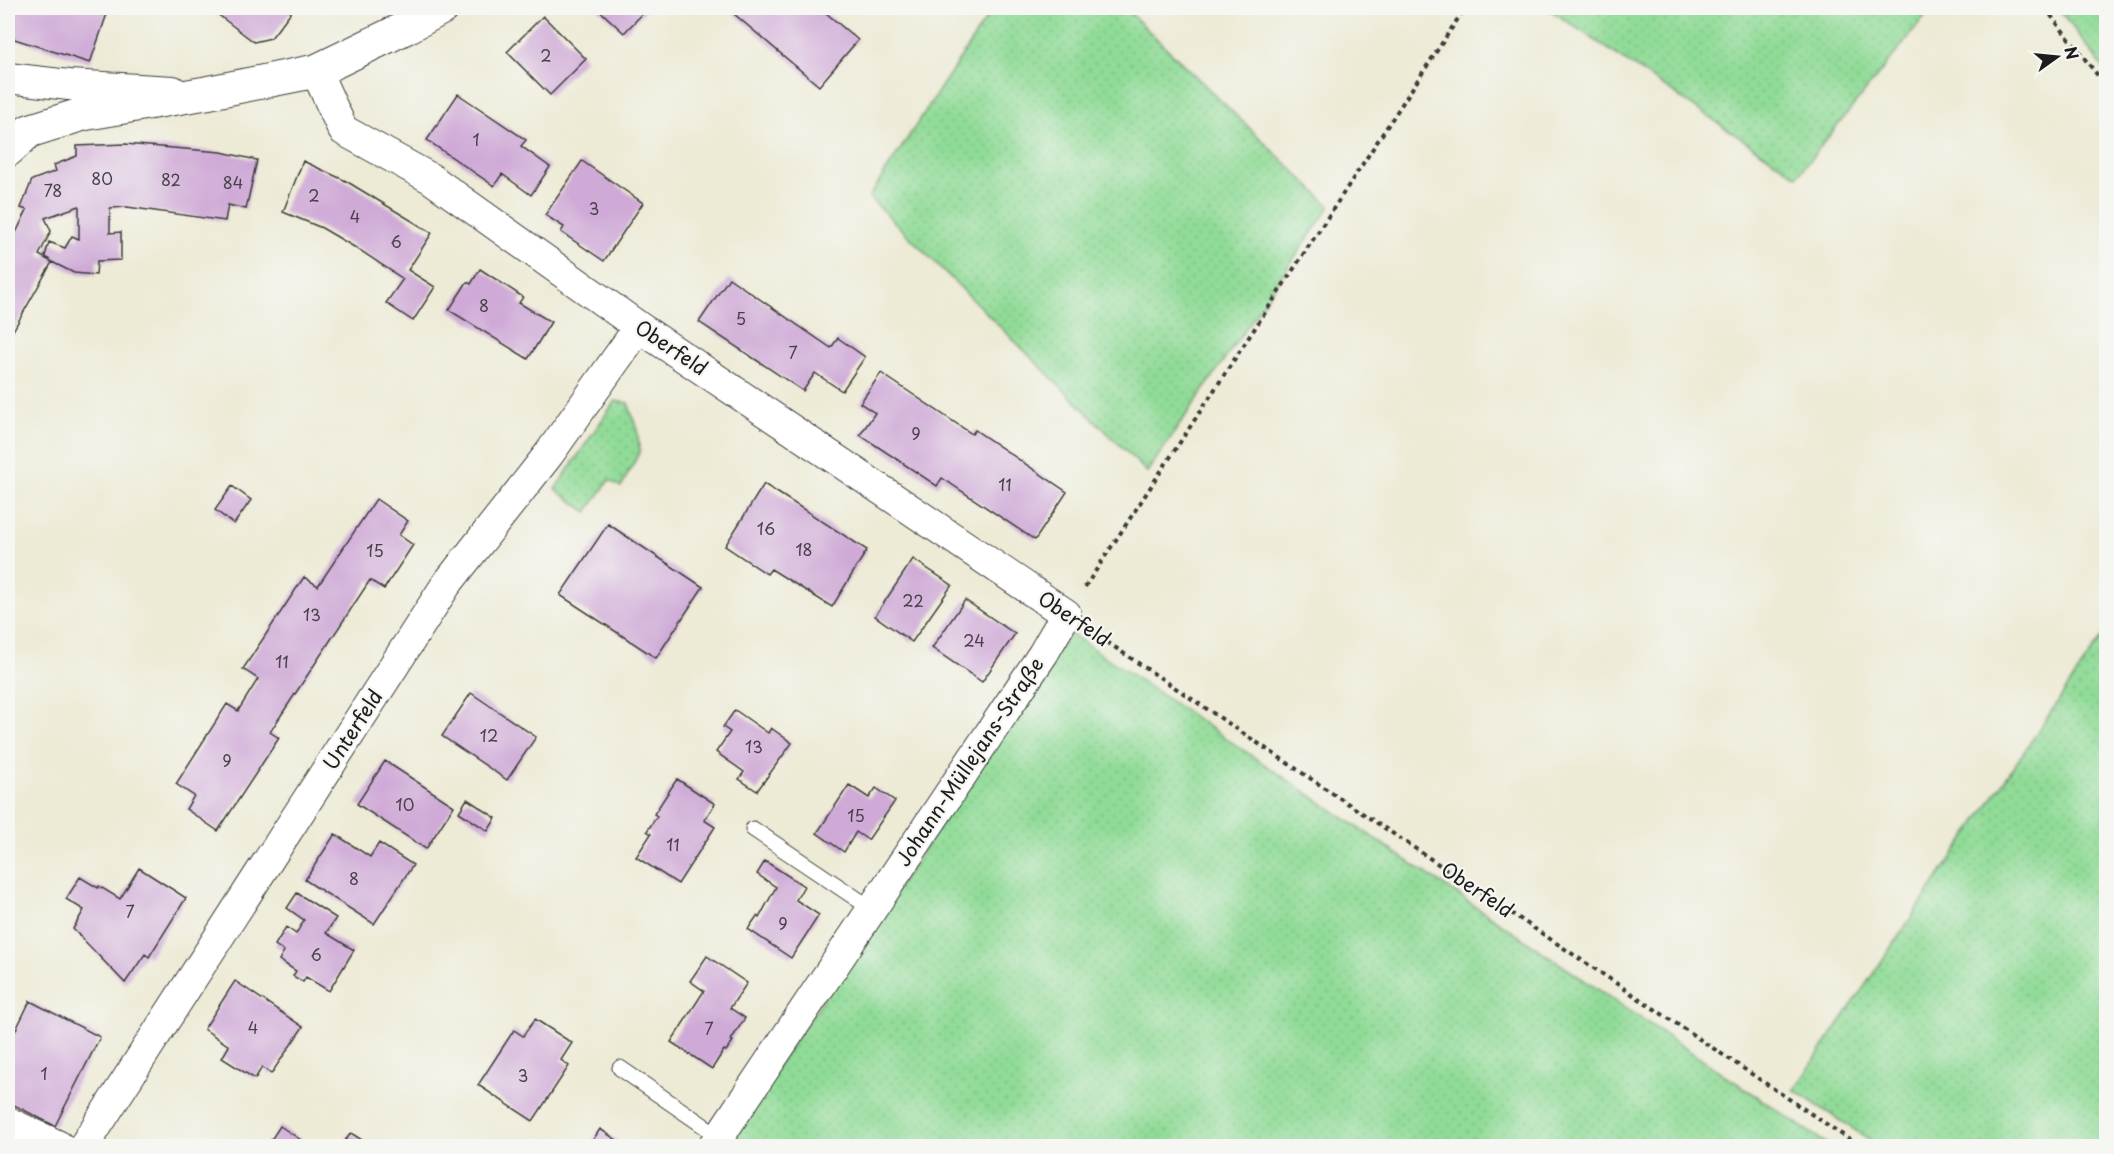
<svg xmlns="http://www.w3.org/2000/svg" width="2114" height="1154" viewBox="0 0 2114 1154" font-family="'Playpen Sans',sans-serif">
<defs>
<pattern id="green-dots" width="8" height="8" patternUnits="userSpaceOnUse" patternTransform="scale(1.5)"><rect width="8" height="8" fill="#90db97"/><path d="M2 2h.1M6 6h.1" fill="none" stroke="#7cbb82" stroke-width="1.8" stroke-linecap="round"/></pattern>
</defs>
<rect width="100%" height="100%" fill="#f6f6f2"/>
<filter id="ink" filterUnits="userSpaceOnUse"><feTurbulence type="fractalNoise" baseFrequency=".0167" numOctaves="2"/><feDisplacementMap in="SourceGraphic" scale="12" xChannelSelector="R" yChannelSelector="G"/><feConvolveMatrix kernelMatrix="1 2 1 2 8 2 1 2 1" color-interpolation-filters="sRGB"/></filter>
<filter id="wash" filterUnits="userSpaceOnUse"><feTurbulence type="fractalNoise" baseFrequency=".008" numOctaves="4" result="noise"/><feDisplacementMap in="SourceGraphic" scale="24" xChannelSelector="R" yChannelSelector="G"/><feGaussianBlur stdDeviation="1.35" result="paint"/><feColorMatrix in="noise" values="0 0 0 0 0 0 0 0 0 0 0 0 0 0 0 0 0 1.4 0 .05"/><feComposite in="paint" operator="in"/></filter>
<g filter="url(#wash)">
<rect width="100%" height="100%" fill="#edead5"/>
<!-- green -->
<path fill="url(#green-dots)" stroke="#567c5a" stroke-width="1.5" d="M993 8H1125L1330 206 1147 472 869 197Z
M1547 8H1932L1797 176Z
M2058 8H2106V71Z
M615 401 628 403 637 430 640 451 621 487 609 480 587 512 555 489Z
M2106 631V1146H1879L1794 1090Z
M1070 633 1830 1146H724Z"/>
<g id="blocks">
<!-- building -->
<path fill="#cfaad7" d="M8 8H109L90 63 8 37Z
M214 8H294L271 38 254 42 212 10Z
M597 8H648L624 33Z
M727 8H820L858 40 819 86Z
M543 16 586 59 550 95 507 52Z
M458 94 526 140 521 146 550 167 531 195 502 174 494 186 427 140Z
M125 144 221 152 257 160 246 209 228 205 225 221 127 207 110 208V233L121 232V260L97 261 96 275 74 273 52 262 45 256 49 242 65 248 72 236 79 239V206L45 218 51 231 39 255 52 262 10 336 8 334V287L14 277 8 273V239L12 241 27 210 21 208 32 180 56 171 54 165 77 156V146Z
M303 161 346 181 432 233 408 270 435 287 413 321 386 303 403 279 361 251 322 228 283 212Z
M582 161 643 203 604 261 561 232 564 227 545 215Z
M480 269 523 297 519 303 551 322 528 359 449 310 467 282 471 284Z
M729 278 831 348 838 338 865 357 842 391 815 373 803 391 699 322Z
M881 373 972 434 975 430 1067 492 1035 540 942 478 937 486 860 435 875 413 860 403Z
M764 484 867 550 832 607 771 569 767 574 725 546Z
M232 486 251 500 234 524 215 510Z
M376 499 408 521 399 535 413 545 384 589 370 580 270 732 279 738 218 831 186 809 194 796 176 784 227 704 238 711 258 679 243 669 304 577 318 586Z
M608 524 703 587 656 658 560 595Z
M913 559 952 585 912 642 875 616Z
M965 600 1015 634 982 682 932 648Z
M471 693 536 737 507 780 442 736Z
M735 710 768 733 771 728 792 743 757 791 739 779 744 772 716 752 730 732 723 727Z
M385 761 454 806 426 849 357 804Z
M677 779 715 804 704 820 715 827 678 884 636 857 651 834 647 831 657 816 654 814Z
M849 785 869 798 876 788 895 801 868 840 856 832 844 852 817 833Z
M467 799 496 818 488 831 459 812Z
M335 834 370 857 379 843 413 865 374 924 305 880Z
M765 861 804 886 796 900 819 915 791 958 748 929 757 916 759 918 776 887 757 874Z
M139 868 186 898 149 957 145 954 125 983 73 929 84 910 66 899 80 877 98 888 99 886 120 899Z
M297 893 336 918 326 933 354 950 329 991 306 977 303 982 293 976 296 971 279 960 284 951 275 945 286 927 296 934 304 920 287 908Z
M707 956 747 983 730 1008 745 1018 731 1040 733 1041 726 1051 724 1050 712 1069 671 1042 704 991 690 981Z
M235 981 303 1027 271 1074 262 1067 255 1079 222 1058 229 1046 204 1029Z
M30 1001 100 1037 55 1126 8 1102V1046Z
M535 1019 572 1043 561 1060 569 1066 533 1121 478 1085 514 1030 523 1036Z
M280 1126 310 1146H267Z
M600 1129 626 1146H589Z
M351 1133 371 1146H341Z"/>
</g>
</g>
<g filter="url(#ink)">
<use href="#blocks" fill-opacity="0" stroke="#3b3b38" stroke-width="1.5"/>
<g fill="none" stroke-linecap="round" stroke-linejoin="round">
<defs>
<path id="lane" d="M753 829 872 909
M620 1068 720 1137"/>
<path id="street" d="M316 71 343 130 430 178 639 327 1066 614 1043 654 713 1146
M8 78 69 85 173 91
M8 1122 59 1146
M84 1146 446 585 549 454 639 327"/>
<path id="secondary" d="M8 150 29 131 83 114 206 93 316 71 409 26 442 8"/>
</defs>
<!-- lane casing -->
<use href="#lane" stroke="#3b3b38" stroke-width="17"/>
<!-- street casing -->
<use href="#street" stroke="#3b3b38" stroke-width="32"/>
<!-- secondary casing -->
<use href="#secondary" stroke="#3b3b38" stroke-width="35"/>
<!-- path -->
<path stroke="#3b3b38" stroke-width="4" stroke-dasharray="4.5 4.5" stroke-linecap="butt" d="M2045 8 2106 86
M1085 587 1465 8
M1092 632 1859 1146"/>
<!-- lane -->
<use href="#lane" stroke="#fff" stroke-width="15"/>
<!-- street -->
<use href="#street" stroke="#fff" stroke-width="30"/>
<!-- secondary -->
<use href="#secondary" stroke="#fff" stroke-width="33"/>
</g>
</g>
<g text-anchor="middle" stroke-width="4.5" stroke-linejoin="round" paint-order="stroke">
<!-- number labels -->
<g font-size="16" fill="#49404b">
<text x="546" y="62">2</text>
<text x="476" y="146">1</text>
<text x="102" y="185">80</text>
<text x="171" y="186">82</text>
<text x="233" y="189">84</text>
<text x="53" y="197">78</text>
<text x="314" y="202">2</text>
<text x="594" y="215">3</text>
<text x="355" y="223">4</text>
<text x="396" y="248">6</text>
<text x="484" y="312">8</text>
<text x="741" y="325">5</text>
<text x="793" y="359">7</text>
<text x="916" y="440">9</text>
<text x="1005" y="491">11</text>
<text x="766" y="535">16</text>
<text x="804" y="556">18</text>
<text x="375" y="557">15</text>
<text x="913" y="607">22</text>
<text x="312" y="621">13</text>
<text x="974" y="647">24</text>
<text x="282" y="668">11</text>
<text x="489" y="742">12</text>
<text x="754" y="753">13</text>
<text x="227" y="767">9</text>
<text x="405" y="811">10</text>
<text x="856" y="822">15</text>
<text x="673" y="851">11</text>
<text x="354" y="885">8</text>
<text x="130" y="918">7</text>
<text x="783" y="930">9</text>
<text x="316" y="961">6</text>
<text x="253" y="1034">4</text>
<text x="709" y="1035">7</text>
<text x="44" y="1080">1</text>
<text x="523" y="1082">3</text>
</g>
<!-- street labels -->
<g font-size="20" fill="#1c1c1c" stroke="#f6f6f2">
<text transform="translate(671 348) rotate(34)" y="7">Oberfeld</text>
<text transform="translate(1074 619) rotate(34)" y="7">Oberfeld</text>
<text transform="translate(353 730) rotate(-57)" y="7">Unterfeld</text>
<text transform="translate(970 762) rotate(-56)" y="7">Johann-Müllejans-Straße</text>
<text transform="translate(1477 890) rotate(34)" y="7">Oberfeld</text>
</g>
</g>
<!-- margin -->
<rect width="2114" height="1154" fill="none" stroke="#f6f6f2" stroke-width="30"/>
<!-- north arrow -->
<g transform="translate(2057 57) rotate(75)" stroke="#f6f6f2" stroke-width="4.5" paint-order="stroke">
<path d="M0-4.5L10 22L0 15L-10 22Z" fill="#1c1c1c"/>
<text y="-9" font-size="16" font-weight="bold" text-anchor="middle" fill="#1c1c1c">N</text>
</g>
</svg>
